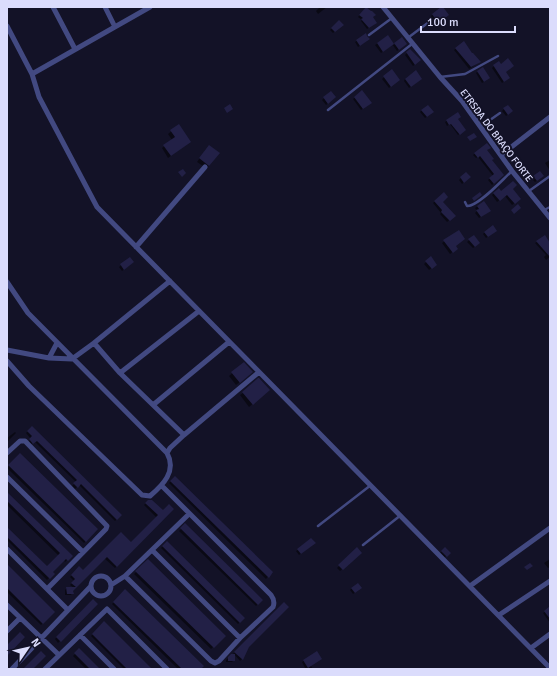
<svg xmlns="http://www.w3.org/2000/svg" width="557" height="676" viewBox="0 0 557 676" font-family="Signika,sans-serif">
<rect width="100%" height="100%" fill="#131227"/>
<!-- shadow -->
<path fill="#0007" d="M320 7H327L318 14 316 11Z
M366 8 375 24 367 29 361 21 362 20 358 17Z
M432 15 446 17 436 24 431 16Z
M339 21 342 25 333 33 330 30Z
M365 35 367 41 358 47 355 42Z
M388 36 394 45 395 44 404 46 397 51 392 44 381 53 375 45Z
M463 43 478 63 469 69 454 50Z
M410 50 418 62 413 66 405 55Z
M501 65 505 72 507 79 502 83 492 68 494 66Z
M392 70 397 81 389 88 382 79Z
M477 72 487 80 482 83 476 73Z
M405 79 419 80 409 88 404 81Z
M331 92 333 99 326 105 322 100Z
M362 92 368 104 361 110 353 99Z
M504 109 510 113 506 116 502 111Z
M422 110 431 114 425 118 420 112Z
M458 113 457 119 465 130 458 135 450 124 447 126 445 122Z
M179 125 187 144 168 158 162 148 172 140 168 134Z
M487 144 486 151 491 160 503 175 492 185 488 180 493 176 478 157 476 158 473 155Z
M206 149 209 166 206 168 197 162Z
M550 160V171L545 163Z
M466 173 470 177 462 184 459 180Z
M534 177 541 178 535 182 532 179Z
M498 189 501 192 512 189 520 199 512 205 505 196 497 202 492 195Z
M444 193 441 202 454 216 447 222 440 214 441 213 433 203Z
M484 202 488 212 479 218 475 213 477 211 475 208Z
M459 231 454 246 456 249 450 254 442 243Z
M485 232H494L486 238 483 234Z
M474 236 479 243 473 248 467 242Z
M537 242 550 243V257L546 260 544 257 546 255 535 243Z
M130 258 131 264 122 271 119 267Z
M431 258 436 265 429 270 424 264Z
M244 363 249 375 236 385 229 376Z
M243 393H266L249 407 240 395Z
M32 427 121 515 115 521 79 485 75 489 72 486 76 482 34 441 31 445 28 442 31 439 26 433Z
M15 432 16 433 7 442V438Z
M20 454 97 529 84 543 7 468Z
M175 477 272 572 266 579 169 483Z
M7 493 71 556 65 562 64 560 52 572 53 574 47 580 7 540V528L47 568 59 556 7 505Z
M148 501 163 512 172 509 115 568 104 558 72 590V593L71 595H65V590L67 588H74L70 585 74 581 70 577 79 568 83 572 121 533 131 543 157 518 144 505Z
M185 525 262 600 256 606 179 531Z
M167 542 244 618 238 624 161 548Z
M313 545 299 555 296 551 298 550Z
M357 548 361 553 340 571 337 568Z
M445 548 449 553 444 558 440 553Z
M550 559V567L548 568 544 563Z
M148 561 224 636 211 649 134 574Z
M7 566 54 612 41 625 7 592Z
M352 588 359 590 353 594 350 590Z
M125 591 200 669H178L112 604Z
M93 600 97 604 58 643 55 639Z
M284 603 248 646 242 659 240 661 234 654V660L232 662H226V660L232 655Z
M550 609V623L543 613Z
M104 623 151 669H124L91 636Z
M79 650 98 669H86L73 656Z
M317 652 311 666 313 669H304L305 668 302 662Z"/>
<!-- building -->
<path fill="#222046" d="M366 7 371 11H372L376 15 373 17 377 23 369 28 361 19 363 18 359 15Z
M441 7H443L449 15 438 23 432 14Z
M339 20 344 25 335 32 331 28Z
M366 33 367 36 370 39 360 46 356 40Z
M388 35 394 44 383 52 377 43Z
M402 37 407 44 399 50 394 43Z
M464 41 472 53H473L481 62 471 67 455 48Z
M410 49 421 60 415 65 406 52Z
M508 58 514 66 506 72 510 78 504 82 493 65 499 61 501 64Z
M483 67 490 78 484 82 477 71Z
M392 69 400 80 391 87 383 76Z
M416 70 422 79 411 87 405 79Z
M362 90 372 103 363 109 354 97Z
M331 91 336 97 328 104 323 97Z
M230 104 233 109 227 113 224 108Z
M428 105 434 112 427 117 421 110Z
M508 105 513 111 508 115 503 108Z
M458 112 461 117 458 119 466 130 460 135 451 124 449 125 446 120Z
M179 124 191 142 171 156 163 145 175 137 170 130Z
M474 133 477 137 470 141 467 137Z
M487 143 491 148 487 150 494 159 492 160 504 175 494 184 489 178 494 174 480 156 478 158 474 153Z
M209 145 220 153 209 166 199 158Z
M183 169 186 173 182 177 178 172Z
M540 171 544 176 537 181 533 176Z
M466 172 471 177 464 183 460 177Z
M513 181 517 185 513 189 521 199 515 204 507 195 500 201 493 193 499 188 501 191Z
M444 192 448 197 443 202 456 216 450 221 441 212 442 210 434 201Z
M480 192 482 195 474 201 472 198Z
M484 201 491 211 481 217 476 210 479 209 477 206Z
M518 204 521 208 514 214 511 210Z
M493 225 497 231 488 237 484 232Z
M459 230 465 239 456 246 458 249 453 253 443 240Z
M474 235 480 243 475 247 468 239Z
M545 235 550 243V257L536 241Z
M431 256 437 265 432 269 425 261Z
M130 257 134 262 124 270 120 264Z
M244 362 253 372 240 383 231 372Z
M258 378H259L270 390 253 405 242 392Z
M32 426 122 515 117 520 81 484 78 488 73 483 77 480 37 441 33 444 29 439 32 436 27 431Z
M20 453 98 529 86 542 8 465Z
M175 476 273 572 269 578 170 481Z
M7 492 73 556 68 561 66 559 53 572 55 574 50 579 7 537V527L47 566 60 553 7 501Z
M148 500H152L163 510 169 504 174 509 117 567 107 557 73 591 74 594H67L66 587H76L71 583 75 579 71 575 79 566 83 570 121 532 131 542 158 515 145 503Z
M185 523 263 600 258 605 180 528Z
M311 538 316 543 301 554 297 549Z
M167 541 245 618 240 623 162 546Z
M357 547 362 553 343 570 338 565Z
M445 547 451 553 447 557 441 551Z
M148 559 226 636 214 648 135 571Z
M530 563 533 566 527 570 524 567Z
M7 564 55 612 43 624 7 588Z
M358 583 362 588 355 593 351 588Z
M125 589 204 666 201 669H182L113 602Z
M93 599 98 604 61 642 56 637Z
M284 602 289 607 249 647 243 660 234 652Z
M550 606V619L544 611Z
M104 621 152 669H127L92 634Z
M20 632 25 637 7 656V645Z
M79 648 100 669H90L74 653Z
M41 651 46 656 33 669H23Z
M317 651 322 659 308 668 303 660Z
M231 654H235V661H228V657Z"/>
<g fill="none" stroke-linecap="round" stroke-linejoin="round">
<!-- lane -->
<path stroke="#424981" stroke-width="2.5" d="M369 35 392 18
M409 37 429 22
M440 77 465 74 498 56
M328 110 412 44
M480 127 500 113
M529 191 550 176
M465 202 467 206C478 207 503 179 511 172
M544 210 550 207
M318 526 371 485
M363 545 401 515"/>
<!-- street -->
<path stroke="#424981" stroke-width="5" d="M53 7 75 49
M105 7 115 27
M383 7 440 77 462 101 512 171 550 218
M7 26 32 74 39 97 97 207 550 668
M32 74 150 7
M501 155 550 117
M136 247 205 167
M170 281 94 343 120 373 184 435 259 372
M7 282 28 313 167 453
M7 350 49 358 72 359 94 343
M49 358 57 343
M7 361 29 386 142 495 150 496C163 485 177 471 167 453L170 448 184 435
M120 373 199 311
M153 405 229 342
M7 453 20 441H25L107 526 106 529 47 589
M7 477 83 552
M7 549 68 610
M152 550 240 638
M125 576 211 661 215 663 219 661 240 638 273 607C275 602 274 599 271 595L162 486
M91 586a10 10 0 1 1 20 0a10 10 0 1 1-20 0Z
M111 585 125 576 189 514
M470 586 550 528
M7 605 59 655
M499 615 550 581
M7 631 20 618
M80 635 114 669
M531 648 550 634
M12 669 91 586
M45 669 107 609 167 669"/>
</g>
<g text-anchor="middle" stroke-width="4" stroke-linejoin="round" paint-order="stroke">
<!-- street labels -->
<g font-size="10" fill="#dbdcfc" stroke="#131227">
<text transform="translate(497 135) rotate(53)" y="4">ETRSDA DO BRAÇO FORTE</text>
</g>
</g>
<!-- border -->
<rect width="557" height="676" fill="none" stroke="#dbdcfc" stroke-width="16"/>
<!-- north arrow -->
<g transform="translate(28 648) rotate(56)" stroke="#131227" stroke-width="3" paint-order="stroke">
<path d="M0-3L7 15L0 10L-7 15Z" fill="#dbdcfc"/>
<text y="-6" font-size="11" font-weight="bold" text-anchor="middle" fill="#dbdcfc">N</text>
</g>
<!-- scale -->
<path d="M421 26v6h94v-6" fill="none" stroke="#dbdcfc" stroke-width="2"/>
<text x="427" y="26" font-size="12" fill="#dbdcfc" stroke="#131227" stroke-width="3" paint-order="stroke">100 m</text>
</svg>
